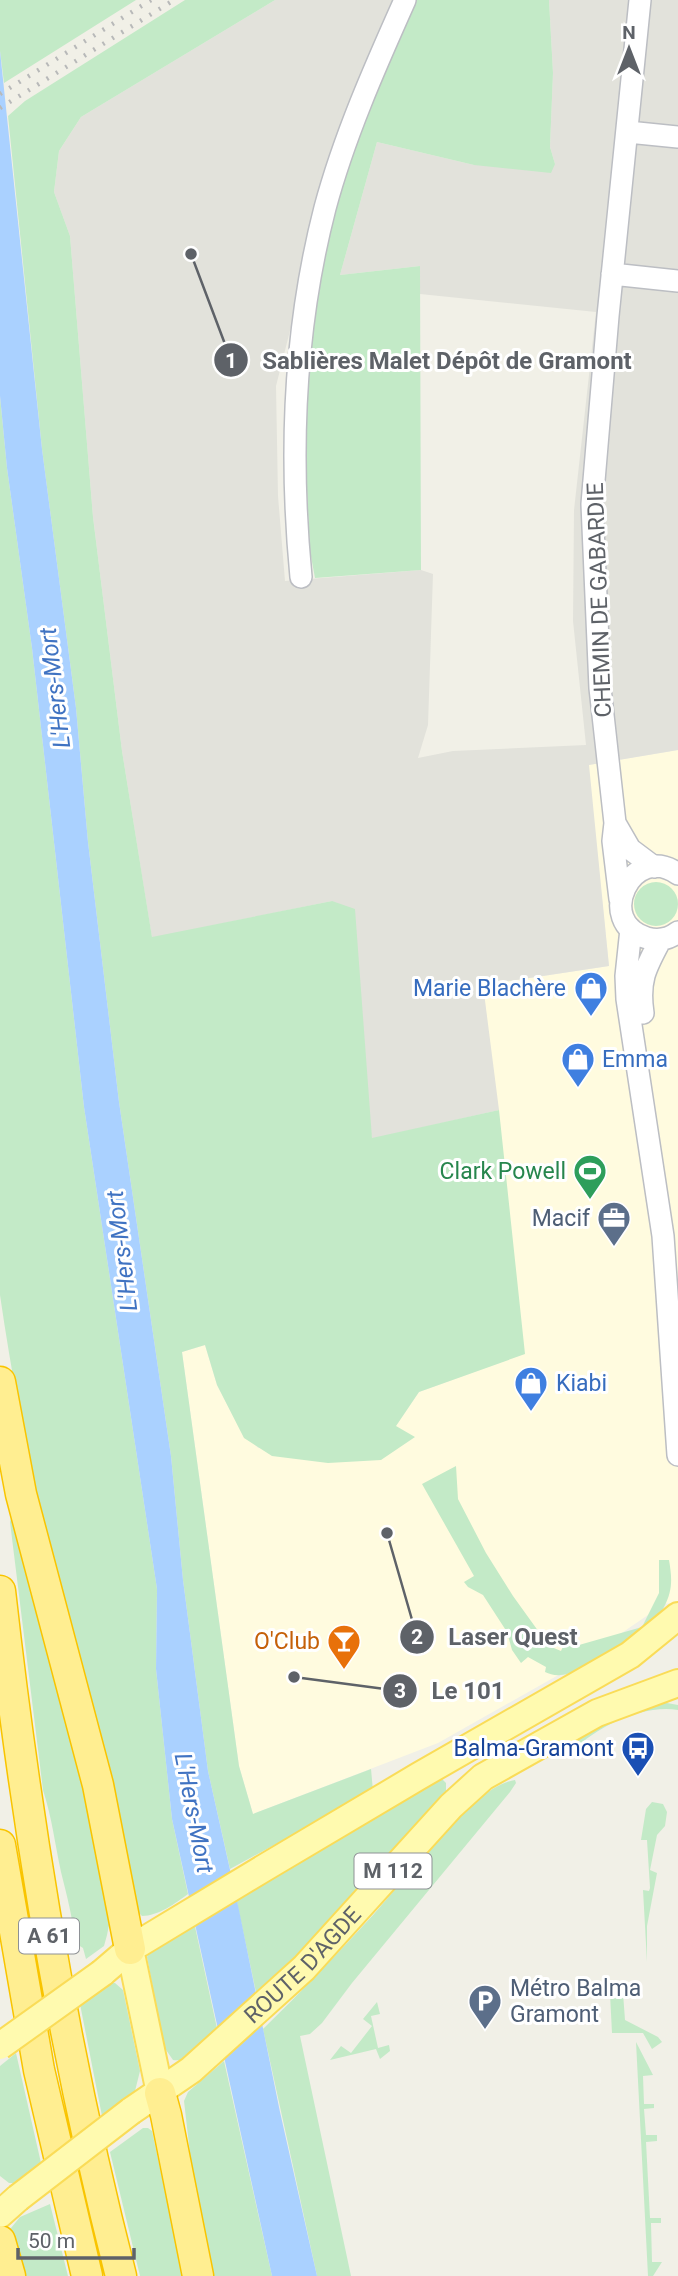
<svg xmlns="http://www.w3.org/2000/svg" width="678" height="2276" viewBox="0 0 678 2276" font-family="Roboto,sans-serif">
<rect width="100%" height="100%" fill="#f1f0e7"/>
<!-- commercial -->
<path fill="#fffbdf" d="M678 750V1602L664 1604 569 1669 438 1743 253 1814 239 1766 182 1352 205 1345 217 1385 238 1425 258 1448H360L389 1436 419 1392 524 1354 483 985 609 966 588 765Z"/>
<!-- industrial -->
<path fill="#e2e2db" d="M275 0H403L297 303 276 386 278 496 285 581 421 570 433 574 428 725 418 758 453 751 586 745 573 621 574 510 596 312 420 294V266L340 275 377 142 474 165 555 164 550 147 553 73 549 0H678V750L589 765 609 966 483 985 499 1110 372 1139 332 901 152 938 122 751 93 517 70 236 54 192 59 151 81 117Z"/>
<!-- green -->
<path fill="#c3eac7" d="M0 0H136L4 83 0 51Z
M185 0H275L81 117 59 151 54 192 70 236 93 517 122 751 152 937 332 901 355 909 372 1138 499 1110 525 1354 419 1392 396 1426 415 1437 381 1460 328 1463 272 1456 244 1438 217 1385 205 1345 182 1352 239 1766 253 1814 371 1769 373 1791 230 1869 208 1771 183 1580 171 1456 119 1102 88 842 76 708 42 449 8 116 25 101Z
M417 0H549L553 73 550 147 555 164 551 173 474 165 377 142 340 275 420 266 421 570 315 578 310 551 304 429 313 307 339 187 382 68Z
M0 396 7 468 32 648 84 1107 157 1589 156 1669 172 1819 188 1894C176 1903 158 1916 142 1916L134 1908C85 1705 30 1502 0 1295Z
M634 904a22 22 0 1 1 44 0a22 22 0 1 1-44 0Z
M456 1466 458 1499 486 1553 513 1596 549 1646 561 1651 566 1640H570L579 1645 642 1627 659 1593V1560H669C672 1578 673 1590 664 1607 653 1629 585 1673 561 1675 555 1676 550 1674 545 1672L546 1667 528 1657 521 1663 512 1650 507 1632 483 1595 468 1587 464 1582 474 1576 422 1484Z
M12 1515 74 1738 104 1889 109 1925 107 1935 104 1946 86 1959 83 1948 75 1943C73 1918 67 1896 61 1872 55 1844 52 1818 43 1790L10 1522Z
M667 1703 678 1705V1710C641 1704 591 1729 567 1757L557 1752 559 1748 589 1730 656 1704Z
M442 1779 446 1783V1794L296 1960 257 1997 236 1898 430 1783Z
M515 1780 516 1783 510 1792 352 1983 322 2023 310 2034 300 2036 351 2276H317L263 2029C301 1992 338 1953 374 1914 406 1880 470 1787 515 1780Z
M652 1802 663 1804 667 1812 665 1826 657 1835 650 1870 657 1873 647 1926V1962L643 1890 649 1891 650 1888 647 1840H641L646 1809Z
M194 1922 218 2033C205 2044 191 2063 173 2060L164 2047 147 1957 149 1952Z
M109 1983H115L123 1990 140 2071 135 2091 102 2116 80 2004Z
M623 1993 625 2020 658 2037 662 2042 652 2049 643 2033H612L610 1994Z
M377 2002 380 2014 371 2016 378 2048 389 2045 390 2051 380 2059 376 2049 330 2060 341 2046 351 2053 372 2026 363 2019Z
M636 2042 653 2075 643 2076 644 2104H654V2108L644 2109 646 2135H657V2141L646 2142 650 2218H661V2223H651L652 2262H662L653 2276H648Z
M16 2053 41 2163 15 2183H9L0 2176V2066Z
M224 2061 272 2276H207L200 2241 184 2101 188 2092Z
M143 2128H148L152 2131 183 2276H140L110 2152Z
M50 2204 68 2276H21L11 2228 20 2217Z"/>
<!-- water -->
<path fill="#aad1ff" d="M0 51 42 449 76 708 88 842 119 1102 171 1456 183 1580 208 1771 239 1910 280 2112 317 2276H272L172 1819 156 1669 157 1589 84 1107 32 648 7 468 0 396Z"/>
<g fill="none" stroke-linecap="round" stroke-linejoin="round">
<defs>
<path id="minor" d="M628 132 678 137
M612 274 678 281
M301 577C289 453 294 328 325 208 344 137 375 67 405 0
M615 823 630 849 654 867
M678 874C632 841 593 923 647 938 658 941 669 939 678 932
M620 899 613 841 615 823 600 688 592 504 608 316 640 0
M631 929 626 976 627 999 663 1236 678 1455
M643 1013C638 980 646 967 661 939"/>
<g id="major">
<path d="M130 1949 160 2093"/>
<path d="M102 1973 130 1949 264 1868 419 1776 630 1655 678 1616"/>
<path id="s1" d="M131 2111 191 2070 304 1968 451 1806 483 1777 597 1713 678 1683"/>
<path d="M0 2214 18 2198"/>
</g>
<path id="highway" d="M0 1382 21 1494 98 1785 130 1949
M0 1591C26 1822 63 2051 121 2276
M0 1845 39 2070 87 2276
M160 2093 166 2115 198 2276
M0 2241 10 2276"/>
</defs>
<!-- minor casing -->
<use href="#minor" stroke="#bcbec3" stroke-width="24"/>
<!-- major casing -->
<use href="#major" stroke="#fadc58" stroke-width="30"/>
<!-- highway casing -->
<use href="#highway" stroke="#f9c400" stroke-width="33"/>
<!-- minor -->
<use href="#minor" stroke="#fff" stroke-width="21"/>
<!-- major -->
<use href="#major" stroke="#fffaaf" stroke-width="26"/>
<!-- highway -->
<use href="#highway" stroke="#ffee91" stroke-width="30"/>
<!-- rail -->
<path stroke="#b8b9b9" stroke-width="4.5" stroke-dasharray="2 9" stroke-linecap="butt" d="M0 94 151 0
M0 108 174 0"/>
<defs>
<path id="major-bridge" d="M0 2046 102 1973
M18 2198 131 2111"/>
</defs>
<!-- major-bridge casing -->
<use href="#major-bridge" stroke="#fadc58" stroke-width="30" stroke-linecap="butt"/>
<!-- major-bridge -->
<use href="#major-bridge" stroke="#fffaaf" stroke-width="26"/>
</g>
<!-- icons -->
<defs>
<symbol id="shop-pin" viewBox="-11 -11 22 30"><path d="M0 17L-7.5 6A9.5 9.5 0 1 1 7.5 6Z" fill="#3f7fe0" stroke="#fff"/><path d="M-5-2.5h2.3a2.7 3.5 0 0 1 5.4 0H5L5.5 6h-11ZM-1.5-2.5h3a1.5 2.3 0 0 0-3 0Z" fill="#fff"/></symbol>
<symbol id="stadium-pin" viewBox="-11 -11 22 30"><path d="M0 17L-7.5 6A9.5 9.5 0 1 1 7.5 6Z" fill="#2e9e5b" stroke="#fff"/><path d="M0-5a6.5 5 0 1 0 0 10a6.5 5 0 1 0 0-10ZM-3.5-1.8h7v3.6h-7Z" fill="#fff"/></symbol>
<symbol id="office-pin" viewBox="-11 -11 22 30"><path d="M0 17L-7.5 6A9.5 9.5 0 1 1 7.5 6Z" fill="#5c6f8a" stroke="#fff"/><path d="M-6-3h4V-5.5h4V-3h4V5H-6ZM-1-4.5V-3h2v-1.5ZM-6 0V1H6V0Z" fill="#fff"/></symbol>
<symbol id="bar-pin" viewBox="-11 -11 22 30"><path d="M0 17L-7.5 6A9.5 9.5 0 1 1 7.5 6Z" fill="#e8710a" stroke="#fff"/><path d="M-6-5H6L.8 .8V4.5H3.5V6h-7V4.5H-.8V.8Z" fill="#fff"/></symbol>
<symbol id="bus-pin" viewBox="-11 -11 22 30"><path d="M0 17L-7.5 6A9.5 9.5 0 1 1 7.5 6Z" fill="#1a4fb4" stroke="#fff"/><path d="M-5-6H5V4H4V6H2V4H-2V6H-4V4H-5ZM-3.5-4V0h7V-4ZM-3.5 1.2v1.5H-2V1.2ZM2 1.2v1.5H3.5V1.2Z" fill="#fff"/></symbol>
<symbol id="parking-pin" viewBox="-11 -11 22 30"><path d="M0 17L-7.5 6A9.5 9.5 0 1 1 7.5 6Z" fill="#5c6f8a" stroke="#fff"/><path d="M-3.5-5.5H1a3.5 3.5 0 0 1 0 7H-1V5.5H-3.5ZM-1-3.4V-.6H.8a1.4 1.4 0 0 0 0-2.8Z" fill="#fff"/></symbol>
</defs>
<g fill-rule="evenodd">
<use href="#shop-pin" x="572" y="969" width="38" height="52"/>
<use href="#shop-pin" x="559" y="1040" width="38" height="52"/>
<use href="#stadium-pin" x="571" y="1152" width="38" height="52"/>
<use href="#office-pin" x="595" y="1199" width="38" height="52"/>
<use href="#shop-pin" x="512" y="1364" width="38" height="52"/>
<use href="#bar-pin" x="325" y="1622" width="38" height="52"/>
<use href="#bus-pin" x="619" y="1729" width="38" height="52"/>
<use href="#parking-pin" x="466" y="1982" width="38" height="52"/>
</g>
<g text-anchor="middle" stroke-width="6" stroke-linejoin="round" paint-order="stroke">
<!-- shield labels -->
<g fill="#fff" stroke="#8e9195" stroke-width="2">
<rect x="354.5" y="1853.5" width="77" height="35" rx="5"/>
<rect x="19" y="1918.5" width="60" height="35" rx="5"/>
</g>
<g font-size="21" font-weight="bold" fill="#5e6268">
<text x="393" y="1878">M 112</text>
<text x="49" y="1943">A 61</text>
</g>
<!-- street labels -->
<g font-size="23" fill="#5e6268" stroke="#fff">
<text transform="translate(599 600) rotate(-92)" y="8">CHEMIN DE GABARDIE</text>
<text dy="8" stroke="none"><textPath href="#s1" startOffset="226">ROUTE D'AGDE</textPath></text>
</g>
<!-- shop labels -->
<g font-size="23" fill="#366cbe" stroke="#fff" text-anchor="start">
<text x="566" y="996" text-anchor="end">Marie Blachère</text>
<text x="602" y="1067">Emma</text>
<text x="556" y="1391">Kiabi</text>
</g>
<!-- leisure labels -->
<g font-size="23" fill="#27864d" stroke="#fff" text-anchor="end">
<text x="566" y="1179">Clark Powell</text>
</g>
<!-- service labels -->
<g font-size="23" fill="#4e5e75" stroke="#fff" text-anchor="end">
<text x="590" y="1226">Macif</text>
<text x="510" y="1996" text-anchor="start">Métro Balma<tspan x="510" dy="26">Gramont</tspan></text>
</g>
<!-- food labels -->
<g font-size="23" fill="#c56008" stroke="#fff" text-anchor="end">
<text x="320" y="1649">O'Club</text>
</g>
<!-- transit labels -->
<g font-size="23" fill="#164399" stroke="#fff" text-anchor="end">
<text x="614" y="1756">Balma-Gramont</text>
</g>
<!-- water labels -->
<g font-size="24" font-style="italic" fill="#4073c2" stroke="#fff">
<text transform="translate(55 688) rotate(-97)" y="8">L'Hers-Mort</text>
<text transform="translate(122 1251) rotate(-97)" y="8">L'Hers-Mort</text>
<text transform="translate(194 1813) rotate(79)" y="8">L'Hers-Mort</text>
</g>
</g>
<!-- callouts -->
<path fill="none" stroke="#5e6268" stroke-width="2.5" d="M191 254L231 360M387 1533L417 1637M294 1677L400 1691"/>
<g fill="#5e6268" stroke="#fff" stroke-width="2.5">
<circle cx="191" cy="254" r="7"/>
<circle cx="387" cy="1533" r="7"/>
<circle cx="294" cy="1677" r="7"/>
<circle cx="231" cy="360" r="18"/>
<circle cx="417" cy="1637" r="18"/>
<circle cx="400" cy="1691" r="18"/>
</g>
<g font-size="21" text-anchor="middle" font-weight="bold" fill="#fff">
<text x="231" y="368">1</text>
<text x="417" y="1644">2</text>
<text x="400" y="1698">3</text>
</g>
<g font-size="24" text-anchor="middle" font-weight="bold" fill="#5e6268" stroke="#fff" stroke-width="6" stroke-linejoin="round" paint-order="stroke">
<text x="447" y="369">Sablières Malet Dépôt de Gramont</text>
<text x="513" y="1645">Laser Quest</text>
<text x="468" y="1699">Le 101</text>
</g>
<!-- north arrow -->
<g transform="translate(629 49)" stroke="#ffffff" stroke-width="5" paint-order="stroke">
<path d="M0-5L12 26L0 18L-12 26Z" fill="#5e6268"/>
<text y="-10" font-size="19" font-weight="bold" text-anchor="middle" fill="#5e6268">N</text>
</g>
<!-- scale -->
<path d="M18 2248v10h116v-10" fill="none" stroke="#5e6268" stroke-width="3.5"/>
<text x="28" y="2248" font-size="21" fill="#5e6268" stroke="#ffffff" stroke-width="5" paint-order="stroke">50 m</text>
</svg>
